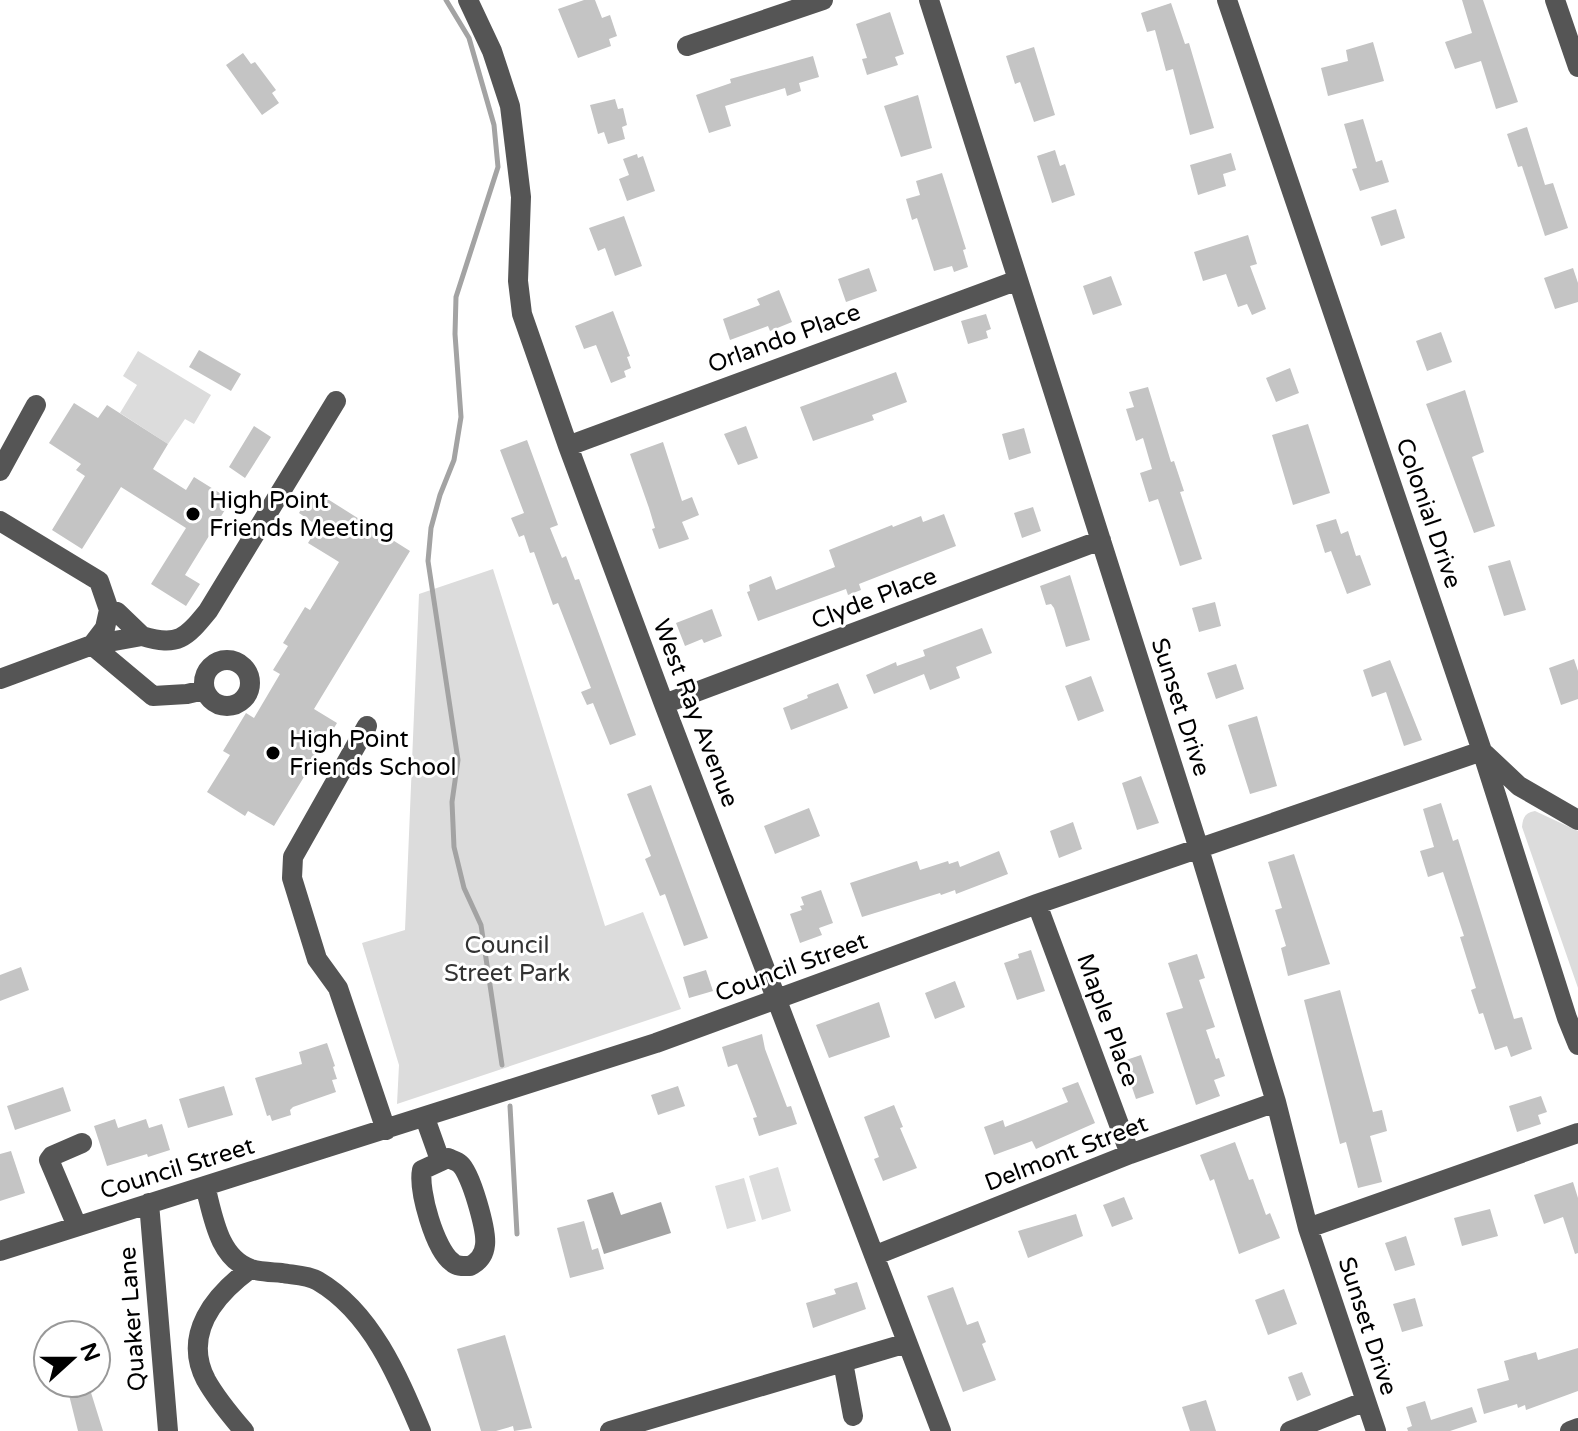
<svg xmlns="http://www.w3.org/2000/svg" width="1578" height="1431" viewBox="0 0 1578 1431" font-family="'Varela Round',sans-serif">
<rect width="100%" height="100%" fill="#fff"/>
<!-- green -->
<path fill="#dcdcdc" d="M138 351 211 395 194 424 185 419 168 444 120 413 137 385 123 376Z
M493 569 605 926 643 912 681 1009 397 1104 399 1065 362 943 405 930 419 594Z
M1535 811 1578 831V988L1522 827C1523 817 1525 813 1535 811Z
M778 1167 791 1211 762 1220 749 1176Z
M744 1178 756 1221 727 1229 715 1186Z"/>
<!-- water -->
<path fill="#a3a3a3" d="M613 1192 621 1215 661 1202 671 1233 604 1254 587 1200Z"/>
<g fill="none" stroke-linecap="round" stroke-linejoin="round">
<!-- stream -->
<path stroke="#a3a3a3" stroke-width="5" d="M446 0 469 38 494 125 498 167 456 297 455 334 461 417 454 460 440 495 431 528 428 561 458 760 452 802 454 847 464 888 481 925 502 1065
M510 1106 517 1234"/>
</g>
<!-- building -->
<path fill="#c4c4c4" d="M584 0H595L602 18 610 15 617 36 609 39 611 46 578 58 558 9Z
M1462 0H1483L1518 102 1496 109 1481 61 1455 69 1445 42 1472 33Z
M1171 3 1185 44 1189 43 1214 128 1190 135 1173 69 1166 71 1155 30 1147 32 1141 13Z
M890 12 904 54 895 57 898 65 867 75 862 59 867 58 856 24Z
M1373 42 1384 81 1328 96 1321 68 1348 61 1346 50Z
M1034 47 1055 115 1034 122 1020 82 1015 84 1006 56Z
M243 53 251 64 255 62 276 90 272 93 279 103 262 115 226 65Z
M813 56 819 77 799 83 801 91 787 96 785 88 725 106 731 126 709 133 696 95 731 83 730 79Z
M918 95 932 148 901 157 884 106Z
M615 99 618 109 623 108 627 125 622 127 625 139 608 144 604 132 598 134 590 105Z
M1363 119 1376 162 1382 160 1389 182 1360 191 1352 169 1357 168 1344 124Z
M1527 127 1545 185 1553 183 1568 228 1545 236 1522 166 1518 167 1507 134Z
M1055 150 1060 166 1065 164 1075 195 1052 203 1037 156Z
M1231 153 1236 170 1223 174 1226 186 1198 195 1190 165Z
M637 154 638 158 643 156 655 191 627 201 619 179 629 175 623 159Z
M942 173 966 249 963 250 968 267 954 272 952 266 934 271 917 218 912 220 906 199 920 195 916 181Z
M1396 209 1405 238 1381 246 1371 217Z
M624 216 642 266 615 276 605 248 598 251 589 228Z
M1248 235 1257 264 1250 266 1266 309 1252 315 1247 304 1238 307 1226 274 1203 281 1194 252Z
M869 268 877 291 846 302 838 279Z
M1573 268 1578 283V302L1555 309 1544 278Z
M1111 276 1122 305 1093 315 1083 286Z
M779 290 792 322 770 331 768 326 730 340 723 319 760 305 757 299Z
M613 311 630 356 627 357 631 368 624 371 626 377 611 383 596 345 584 349 575 326Z
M986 314 991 329 986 331 988 338 968 344 961 321Z
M1441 332 1452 362 1427 371 1416 341Z
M199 350 241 374 231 391 189 367Z
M1290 368 1299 393 1276 402 1266 378Z
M896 372 907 402 872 415 874 420 813 441 800 407Z
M1148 387 1171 462 1174 461 1184 491 1180 492 1202 559 1180 566 1158 499 1149 502 1140 473 1152 469 1143 438 1136 441 1126 409 1134 407 1129 392Z
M1465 390 1484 452 1472 457 1495 526 1474 533 1426 404Z
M74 403 98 418 107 405 168 444 153 469 186 490 194 477 231 500 185 575 200 584 186 606 151 584 186 528 121 487 82 549 52 530 85 476 76 470 81 464 49 443Z
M1308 424 1330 493 1293 505 1272 435Z
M254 426 271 437 245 478 229 467Z
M746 426 758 458 738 465 724 434Z
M1024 428 1031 453 1009 460 1002 434Z
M527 440 558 525 550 528 562 558 566 556 575 580 579 579 636 735 610 745 593 703 587 705 581 692 591 688 558 603 553 605 534 552 530 553 524 535 519 537 511 518 524 513 500 450Z
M663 442 682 501 692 497 699 515 682 522 689 539 659 549 652 529 655 528 649 508 630 454Z
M318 493 410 551 314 709 337 723 274 826 248 811 245 816 207 792 230 755 223 751 246 713 254 718 280 674 273 670 288 646 283 643 305 607 310 610 339 562 308 543 313 535 309 532 315 524 299 513 310 494 316 497Z
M1033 507 1041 531 1022 538 1014 513Z
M944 514 956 546 859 584 861 590 848 595 846 589 758 621 747 592 750 591 749 585 771 576 776 590 835 567 829 550 892 525 893 527 921 516 923 522Z
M1336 519 1341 534 1348 531 1356 556 1360 555 1371 585 1347 594 1331 551 1325 553 1316 525Z
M1510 560 1526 610 1504 616 1488 566Z
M1070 575 1090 640 1066 647 1054 608 1051 604 1046 605 1040 586Z
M1215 602 1221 626 1199 632 1192 608Z
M712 609 722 636 704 643 702 639 685 646 676 623Z
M982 628 992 653 956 667 960 678 930 690 924 674 874 694 866 675 896 662 897 666 925 656 923 650Z
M1574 659 1578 671V699L1561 705 1549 668Z
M1390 660 1422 740 1404 746 1386 692 1372 697 1363 670Z
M1236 664 1244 689 1216 699 1207 673Z
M1091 676 1104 711 1078 721 1065 686Z
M838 683 848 708 791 730 783 708 808 698 807 695Z
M1257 716 1277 786 1250 794 1228 725Z
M1141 776 1159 823 1137 830 1122 783Z
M651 785 708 938 684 946 665 894 660 896 645 859 651 856 627 794Z
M1441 803 1453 841 1458 839 1514 1019 1522 1017 1532 1049 1511 1057 1507 1046 1495 1050 1483 1013 1479 1014 1471 990 1476 988 1460 937 1464 936 1443 872 1428 877 1420 851 1434 847 1423 809Z
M809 808 820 836 775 854 764 826Z
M1073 822 1082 849 1059 858 1050 831Z
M999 851 1008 874 956 894 955 890 941 895 940 893 862 917 850 883 917 861 920 870 948 861 949 864 958 861 960 867Z
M1294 854 1330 964 1288 976 1281 948 1286 946 1275 910 1282 908 1268 862Z
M821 890 833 923 819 928 822 935 800 943 790 914 802 910 800 906 804 905 801 897Z
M1031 950 1045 991 1017 1000 1004 963 1019 958 1018 954Z
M1197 954 1205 978 1199 980 1215 1027 1206 1030 1216 1059 1219 1058 1225 1076 1214 1080 1220 1096 1196 1105 1166 1013 1183 1008 1168 963Z
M21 967 29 990 0 1001V975Z
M706 970 713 991 689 998 683 977Z
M955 981 965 1007 935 1019 925 993Z
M1340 990 1373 1112 1382 1110 1387 1131 1370 1136 1382 1182 1358 1188 1346 1142 1340 1144 1304 1000Z
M879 1002 890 1037 829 1058 816 1025Z
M762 1034 765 1049 787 1107 791 1106 797 1124 759 1136 753 1118 757 1117 737 1064 728 1067 722 1047Z
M327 1043 335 1066 333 1067 337 1079 332 1080 336 1092 293 1107 290 1110 291 1115 272 1121 270 1115 267 1116 255 1078 302 1064 299 1052Z
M1141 1055 1154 1093 1136 1099 1123 1061Z
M1078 1082 1095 1123 1036 1149 1032 1141 994 1155 984 1127 1003 1120 1005 1127 1068 1102 1062 1088Z
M224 1086 233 1115 188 1128 179 1099Z
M678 1086 685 1106 658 1115 651 1095Z
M63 1087 71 1111 15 1130 7 1106Z
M1541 1096 1547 1112 1538 1115 1541 1124 1517 1132 1509 1106Z
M894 1105 903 1127 900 1128 917 1168 883 1181 874 1159 879 1157 864 1117Z
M115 1119 118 1128 146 1119 149 1128 162 1124 170 1150 148 1157 147 1154 107 1166 94 1126Z
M1235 1142 1249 1180 1253 1179 1266 1215 1270 1213 1280 1238 1239 1254 1214 1179 1210 1181 1200 1155Z
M11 1151 25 1193 0 1201V1154Z
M1573 1182 1578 1198V1253L1575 1254 1563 1217 1544 1224 1534 1195Z
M1124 1197 1133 1219 1112 1227 1103 1205Z
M1490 1209 1498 1236 1462 1246 1454 1218Z
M1076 1214 1083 1236 1028 1258 1018 1231Z
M584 1221 592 1250 598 1248 604 1269 570 1278 557 1228Z
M1406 1236 1415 1265 1395 1271 1385 1243Z
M857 1282 866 1309 813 1328 806 1303 836 1294 834 1289Z
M953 1287 967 1325 978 1321 986 1342 982 1344 996 1380 963 1392 927 1296Z
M1284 1289 1297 1324 1268 1335 1255 1300Z
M1415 1298 1423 1326 1402 1332 1393 1304Z
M505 1335 532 1428 514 1431 513 1426 496 1431H481L457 1349Z
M1578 1348V1391L1526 1410 1525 1405 1518 1408 1517 1404 1484 1414 1477 1389 1509 1380 1504 1361 1536 1352 1538 1360Z
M1302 1372 1311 1395 1297 1401 1288 1377Z
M66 1383H88L103 1431H78Z
M1206 1400 1216 1431H1190L1182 1407Z
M1425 1401 1431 1420 1472 1407 1477 1422 1450 1431H1408L1407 1428 1412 1426 1406 1407Z"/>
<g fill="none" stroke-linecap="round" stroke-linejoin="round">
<!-- minor -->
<path stroke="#555" stroke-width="20" d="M468 0 492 51 510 106 521 197 518 281 522 314 568 446 664 704 941 1431
M929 0 1199 849 1276 1102 1308 1228 1376 1431
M1227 0 1482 751 1567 1018 1578 1045
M1555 0 1578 67
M687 46 823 0
M568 446 1018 280
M0 471 36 405
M0 521 99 581 109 610 105 628 92 645 0 679
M142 636C178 647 186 638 208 611L336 401
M92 645 153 696 187 694 204 690
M92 645 142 636 117 612 109 610
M204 683a23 23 0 1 1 46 0a23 23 0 1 1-46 0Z
M664 704 1101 540
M367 726 293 857 292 878 317 959 338 988 386 1130
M1485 754 1519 786 1578 820
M1037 904 1130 1154
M425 1118 440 1160
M448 1158C452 1160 457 1161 460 1164 471 1173 487 1231 485 1245 484 1255 478 1262 470 1266 464 1266 457 1267 452 1262 435 1250 418 1190 422 1170Z
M205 1186C213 1215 218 1258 251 1269 261 1272 272 1272 282 1273 293 1275 308 1275 318 1281 371 1312 398 1376 421 1431
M149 1203 168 1431
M77 1226 49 1160 52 1156 82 1143
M1308 1228 1578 1133
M0 1251 656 1043 1037 904 1482 751
M876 1255 1130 1154 1276 1102
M843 1362 853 1416
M244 1431C231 1416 216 1398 206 1380 182 1334 215 1295 250 1269
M610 1431 907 1343
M1290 1431 1366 1401
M1570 1431 1578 1428"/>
</g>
<!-- markers -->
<g fill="#000" stroke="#fff" stroke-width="3">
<circle cx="193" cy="514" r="8"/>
<circle cx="273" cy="753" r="8"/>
</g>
<g text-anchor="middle" stroke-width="6" stroke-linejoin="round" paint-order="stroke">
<!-- street labels -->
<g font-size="24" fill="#000" stroke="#fff">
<text transform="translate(784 338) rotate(-20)" y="8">Orlando Place</text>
<text transform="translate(1429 513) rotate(71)" y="8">Colonial Drive</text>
<text transform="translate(874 598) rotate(-21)" y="8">Clyde Place</text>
<text transform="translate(1181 707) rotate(72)" y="8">Sunset Drive</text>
<text transform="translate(696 713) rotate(69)" y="8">West Ray Avenue</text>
<text transform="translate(791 967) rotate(-20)" y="8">Council Street</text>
<text transform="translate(1108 1020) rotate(70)" y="8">Maple Place</text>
<text transform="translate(1066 1153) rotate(-21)" y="8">Delmont Street</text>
<text transform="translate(177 1168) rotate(-17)" y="8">Council Street</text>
<text transform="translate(132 1319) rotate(-94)" y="8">Quaker Lane</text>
<text transform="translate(1368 1326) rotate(72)" y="8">Sunset Drive</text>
</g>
<!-- poi labels -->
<g font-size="24" fill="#000" stroke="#fff" text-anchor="start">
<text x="209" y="508">High Point<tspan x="209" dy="28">Friends Meeting</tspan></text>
<text x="289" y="747">High Point<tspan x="289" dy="28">Friends School</tspan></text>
</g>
<!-- park labels -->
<g font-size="24" fill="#333" stroke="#fff">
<text x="507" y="953">Council<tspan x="507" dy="28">Street Park</tspan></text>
</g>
</g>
<!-- north arrow -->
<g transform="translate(72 1359) rotate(69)"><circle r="38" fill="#ffffff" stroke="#999999" stroke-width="2"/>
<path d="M0-6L14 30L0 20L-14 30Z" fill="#000000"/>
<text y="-12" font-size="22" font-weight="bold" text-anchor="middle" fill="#000000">N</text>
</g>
</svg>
